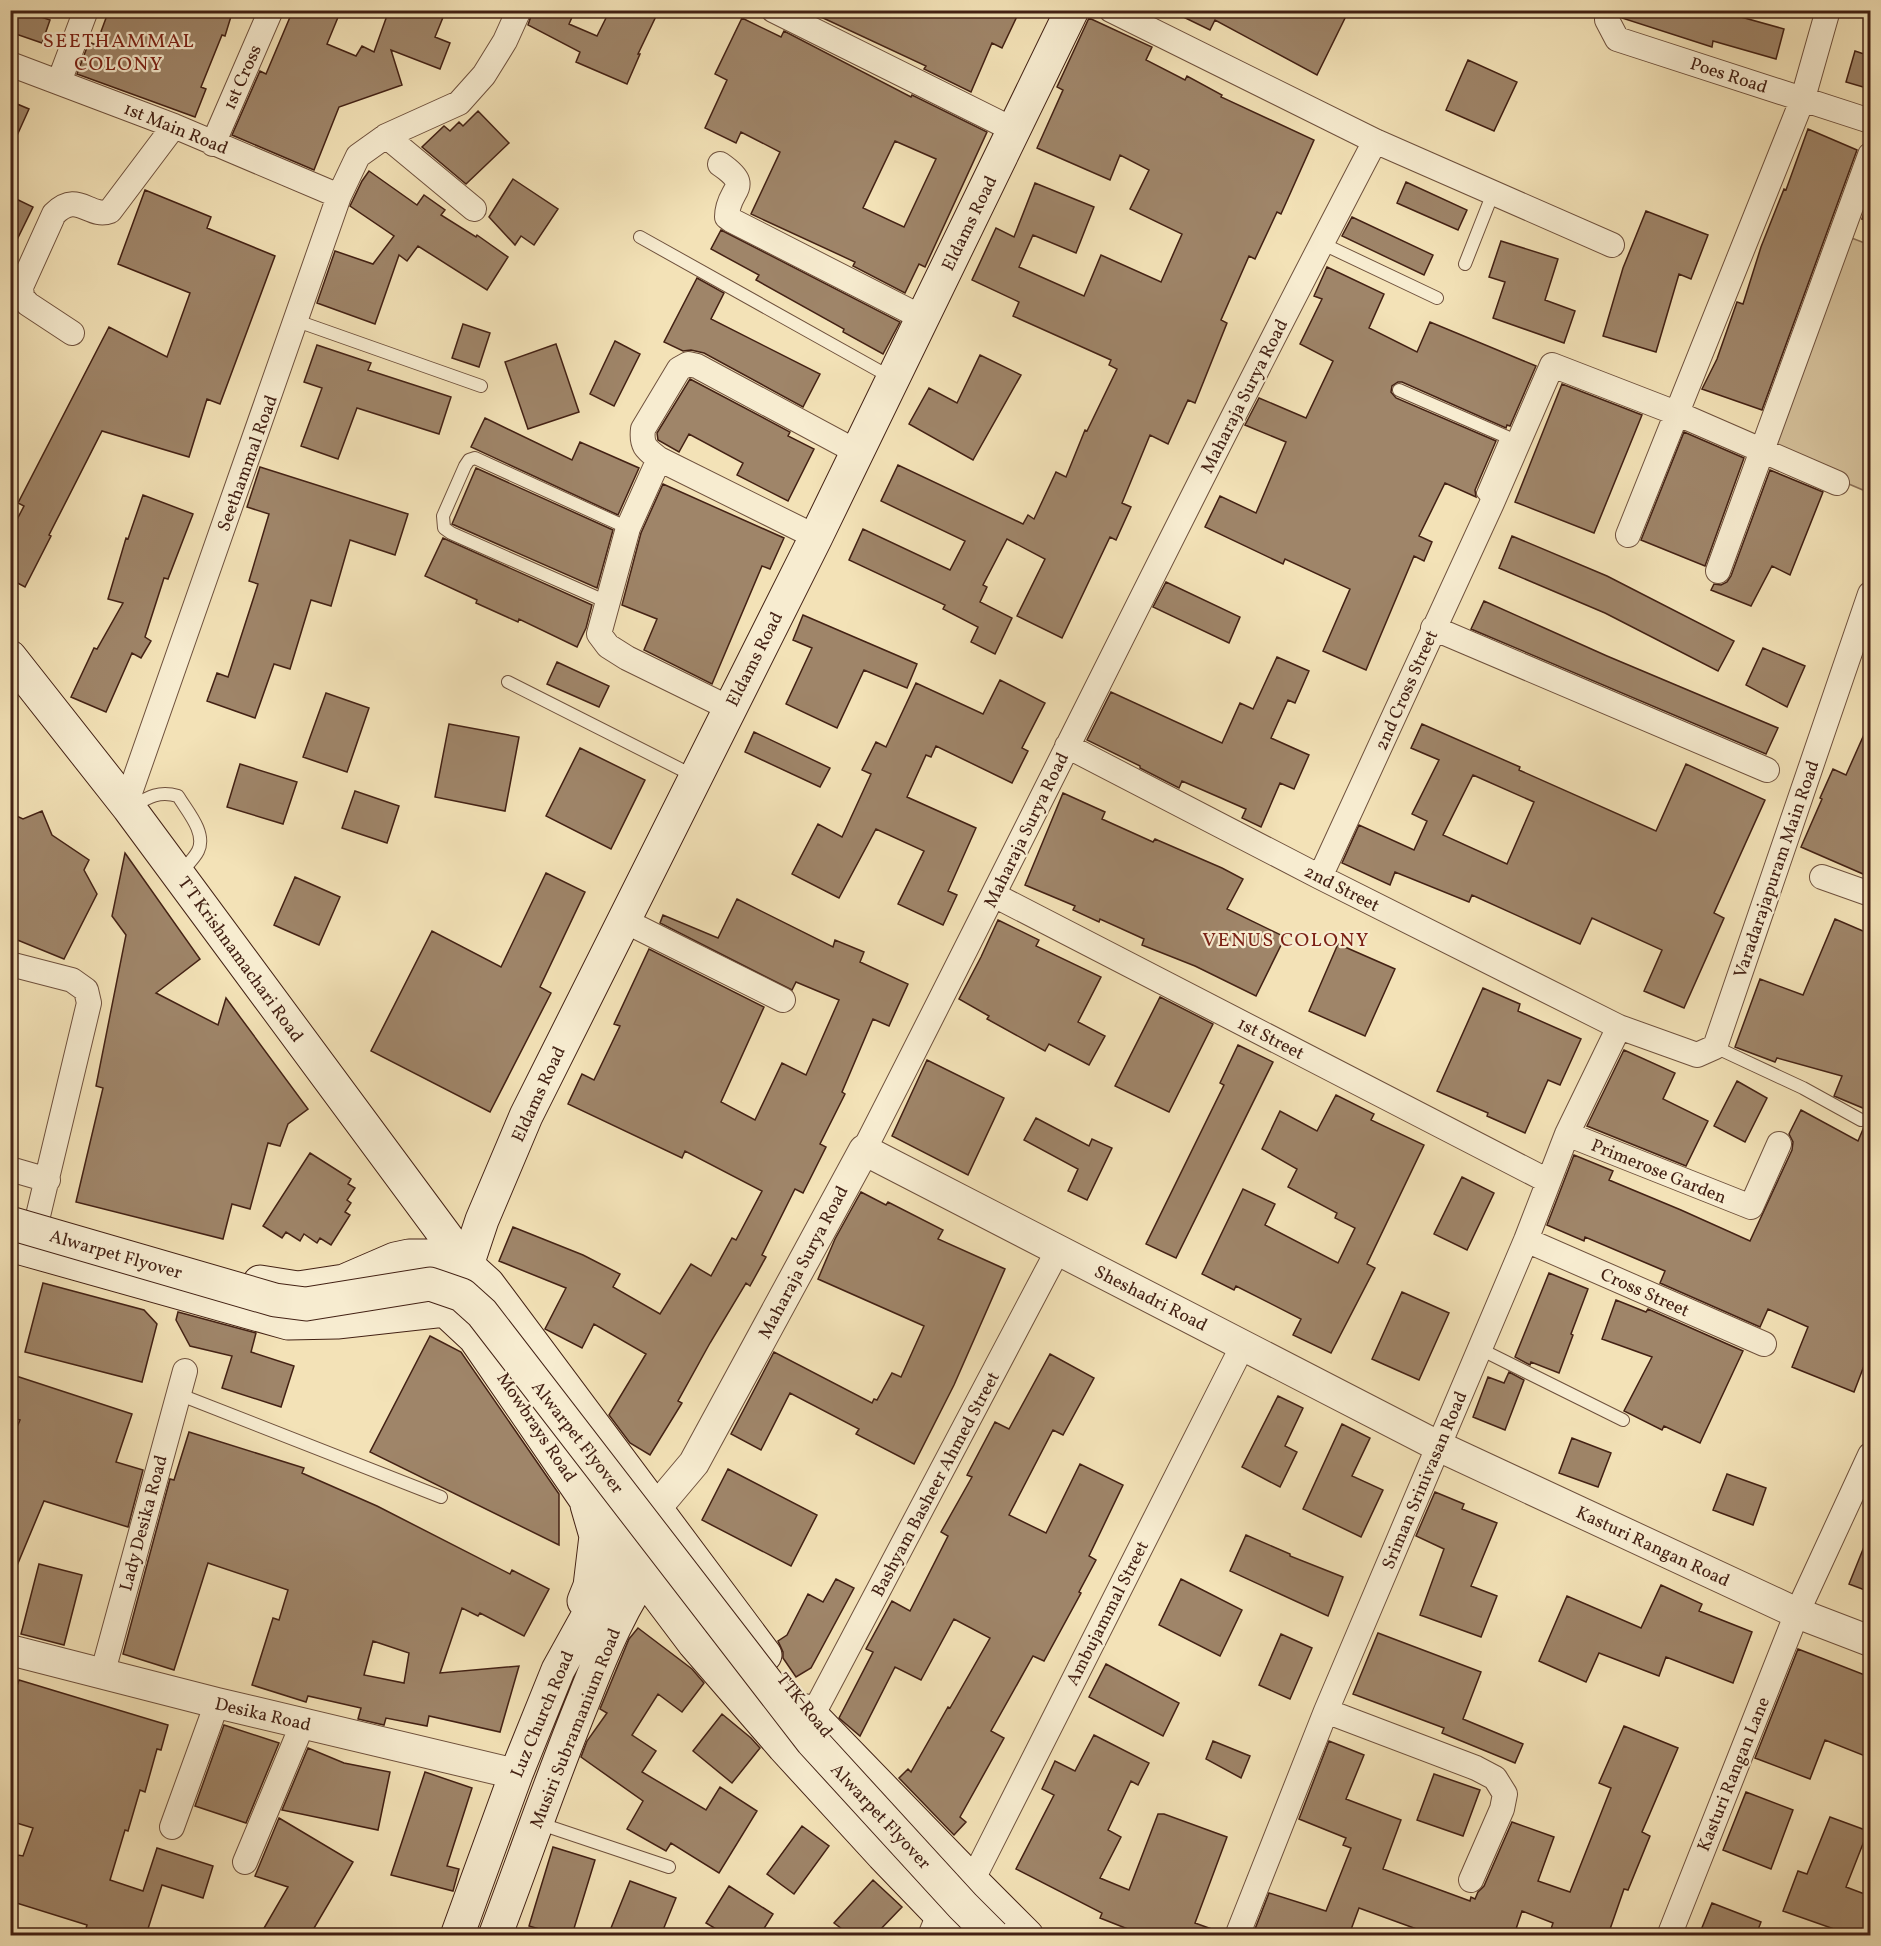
<svg xmlns="http://www.w3.org/2000/svg" width="1881" height="1946" viewBox="0 0 1881 1946" font-family="Vollkorn,serif">
<rect width="100%" height="100%" fill="#f3e2b7"/>
<filter id="stains"><feTurbulence type="fractalNoise" baseFrequency=".00333" numOctaves="4"/><feColorMatrix values="0 0 0 0 .2 0 0 0 0 .09 0 0 0 0 .02 0 0 0 .5 -.17"/></filter>
<radialGradient id="worn" r=".72"><stop offset=".6" stop-color="#630" stop-opacity="0"/><stop offset="1" stop-color="#630" stop-opacity=".3"/></radialGradient>
<!-- green -->
<path fill="#d5c19b" stroke="#8c7158" stroke-width="1.5" d="M1849 237 1870 245V493L1762 447Z"/>
<!-- building -->
<path fill="#9f8569" stroke="#432114" stroke-width="1.5" fill-rule="evenodd" d="M10 10H21L50 20 42 43 10 32Z
M109 10H233L225 36 222 35 201 87 206 89 195 117 77 74 89 42 96 45Z
M293 10H341L327 44 356 56 362 46 374 52 389 10H446L435 37 450 43 440 69 391 50 402 85 339 107 314 170 232 135 260 71 266 74Z
M533 10H565L573 15 569 24 597 36 610 10H659L638 54H640L627 84 576 62 580 52 528 25Z
M806 10H1020L1002 48 992 43 971 92 924 69 926 66Z
M1169 10H1349L1317 75 1215 20 1210 30Z
M1622 10H1716L1784 29 1776 59 1713 41 1712 47 1622 18Z
M742 18 781 37 784 31 911 97 912 95 987 132 925 267 919 264 905 293 853 266 855 262 751 214 780 152 741 132 736 143 705 128 727 80 715 74ZM895 141 936 159 904 227 863 208Z
M1089 18 1152 47 1146 60 1185 80 1187 76 1222 95 1221 97 1314 140 1281 214 1277 212 1255 259 1249 256 1221 320 1227 323 1195 403 1188 400 1168 444 1150 435 1122 503 1131 507 1116 540 1110 537 1062 638 1017 616 1045 559 1007 539 983 585 987 587 980 602 1012 618 995 654 971 642 978 627 943 609 945 605 849 560 863 529 950 570 965 541 881 501 898 465 1023 524 1028 515 1034 519 1056 472 1066 477 1085 430 1087 431 1117 369 1109 365 1111 360 1013 316 1019 302 972 280 996 228 1014 237 1035 183 1094 207 1076 253 1033 235 1019 267 1084 296 1101 255 1161 282 1182 234 1130 209 1149 170 1120 155 1110 180 1037 148 1063 90 1057 87Z
M1855 51 1870 56V89L1846 82Z
M1468 60 1517 82 1494 131 1446 110Z
M10 101 29 109 10 151Z
M478 111 509 143 466 184 422 147 444 126 450 131 459 122 463 126Z
M1808 129 1857 150 1762 410 1702 389 1717 359 1737 302 1743 304 1761 247 1784 189 1786 190Z
M369 171 417 205 424 195 445 210 441 215 476 237 477 235 508 257 487 290 418 246 407 261 399 255 375 324 317 303 335 251 373 264 394 236 350 206 362 181Z
M513 179 558 209 534 245 521 236 515 245 489 217Z
M1406 182 1467 210 1458 230 1397 203Z
M145 190 211 217 207 228 275 256 220 404 207 399 189 457 102 431 49 535 51 536 25 587 10 579V533L24 506 18 503 109 327 167 357 190 293 118 264Z
M1870 195V222L1862 219Z
M10 196 33 207 10 254Z
M1646 211 1708 235 1691 279 1679 274 1656 352 1603 336 1623 268Z
M1352 217 1433 255 1424 275 1342 236Z
M721 230 900 322 883 354 843 332 844 329 756 280 759 275 711 249Z
M1501 241 1558 259 1545 300 1575 311 1564 343 1493 318 1505 282 1489 277Z
M1327 267 1384 294 1369 328 1417 352 1430 322 1536 366 1510 426 1507 425 1506 428 1402 382H1398L1392 386 1391 392 1396 398 1496 441 1475 490 1476 497 1445 483 1419 536 1432 542 1424 561 1414 556 1366 670 1323 651 1350 589 1285 559 1283 564 1205 527 1220 496 1256 513 1286 442 1245 425 1259 398 1306 418 1333 361 1300 344 1322 299 1314 296Z
M697 278 724 293 711 319 820 374 803 407 704 353 691 350 683 351 664 342Z
M463 324 490 333 479 367 452 358Z
M615 341 640 354 614 406 590 394Z
M556 344 579 412 528 429 505 362Z
M317 345 371 363 368 370 451 397 439 434 357 408 338 459 301 446 322 388 304 382Z
M980 355 1021 375 973 460 909 424 929 388 957 403Z
M690 379 790 432 788 436 814 449 788 501 737 475 743 463 689 434 679 452 658 440 657 433Z
M1562 384 1642 415 1594 533 1515 502Z
M485 418 572 460 580 442 639 468 618 515 471 447Z
M1684 432 1744 458 1705 566 1641 540Z
M260 467 408 514 395 555 350 540 331 606 311 600 290 669 274 664 255 718 207 701 217 673 228 677 258 584 249 581 269 514 247 507Z
M476 468 613 530 597 588 452 524Z
M1770 470 1823 492 1790 575 1772 566 1751 606 1711 590 1714 584 1721 585 1727 582 1731 576Z
M663 484 784 538 770 569 762 566 712 684 644 650 657 619 622 605 641 533Z
M143 495 193 514 168 579 164 578 145 637 151 641 141 658 132 653 106 712 71 697 94 648 97 649 123 603 108 599 126 538 128 539Z
M1512 536 1607 576 1734 641 1718 671 1605 613 1499 568Z
M443 538 592 605 586 628 577 647 519 619 518 622 476 603 477 600 425 576Z
M1166 582 1240 617 1229 643 1153 607Z
M1484 601 1607 656 1778 728 1766 754 1471 629Z
M803 615 917 664 907 688 864 670 837 728 786 704 812 648 793 640Z
M1763 648 1805 666 1787 707 1746 685Z
M1277 657 1309 671 1295 703 1288 700 1271 738 1309 755 1294 789 1280 783 1261 827 1242 818 1246 809 1182 781 1179 788 1140 768V766L1087 740 1111 692 1222 743 1240 703 1253 709Z
M557 662 609 686 599 707 547 684Z
M1000 680 1045 703 1022 748 1028 751 1012 783 936 746 931 757 926 755 907 797 976 828 948 891 957 895 943 925 898 904 924 851 876 829 839 898 792 874 818 824 842 837 871 774 862 770 876 742 886 747 916 683 983 714Z
M326 693 369 708 347 772 303 757Z
M1870 721V877L1801 847 1822 799 1820 798 1833 769 1846 775Z
M449 724 519 737 505 811 435 797Z
M1422 724 1520 767 1519 770 1656 831 1686 764 1765 800 1714 913 1724 918 1684 1008 1644 991 1662 950 1592 918 1580 944 1472 895 1469 902 1395 872 1390 885 1342 863 1359 825 1414 850 1427 821 1412 814 1439 760 1411 748ZM1473 775 1534 802 1507 864 1443 835Z
M754 732 830 768 820 787 745 752Z
M580 748 645 780 611 849 546 816Z
M240 764 297 782 283 824 227 807Z
M355 791 399 806 387 843 342 828Z
M1063 793 1105 812 1102 819 1153 842 1155 839 1222 868 1243 879 1227 909 1285 937 1256 996 1195 966 1142 945 1144 939 1100 919 1099 922 1073 910 1075 906 1025 885Z
M42 811 52 835 89 860 84 870 97 894 64 959 10 937V813L23 819Z
M125 853 200 959 156 993 218 1025 226 998 308 1109 288 1124 280 1146 268 1143 250 1209 232 1204 223 1239 76 1202 103 1088 96 1086 126 935 112 916Z
M546 873 585 892 540 987 551 993 490 1112 371 1051 432 931 501 967Z
M295 877 340 897 319 945 274 925Z
M737 899 833 947 835 940 864 952 860 962 908 984 889 1026 873 1019 842 1092 845 1094 820 1144 826 1147 803 1193 795 1189 762 1255 766 1257 750 1286 746 1283 710 1343 678 1401 682 1403 650 1455 630 1443 609 1415 646 1354 594 1324 582 1348 545 1329 566 1288 499 1261 513 1227 583 1255 620 1274 613 1287 660 1314 691 1264 711 1276 732 1238 736 1240 762 1191 685 1151 682 1158 568 1104 582 1074 594 1080 620 1026 614 1024 649 949 764 1007 721 1102 755 1120 782 1063 806 1075 839 1000 796 982 792 990 660 923 663 915 718 938Z
M1835 919 1870 934V1111L1834 1096 1842 1076 1777 1058 1775 1062 1735 1047 1760 979 1803 995Z
M998 920 1039 940 1036 946 1101 977 1078 1022 1105 1036 1089 1065 1049 1044 1045 1051 987 1019 989 1016 959 999 981 957Z
M1338 944 1395 969 1365 1036 1309 1011Z
M1483 988 1520 1004 1518 1011 1581 1039 1560 1085 1548 1080 1525 1133 1487 1116 1488 1113 1437 1091Z
M1160 997 1213 1024 1169 1112 1115 1086Z
M1238 1045 1273 1062 1176 1258 1146 1244 1224 1085 1220 1083Z
M1624 1050 1675 1073 1663 1099 1708 1121 1686 1166 1587 1126Z
M927 1060 1004 1098 968 1175 892 1136Z
M1737 1081 1767 1098 1745 1142 1714 1126Z
M1336 1095 1374 1114 1371 1120 1424 1145 1367 1264 1375 1268 1331 1353 1293 1335 1301 1319 1236 1286 1234 1290 1202 1274 1243 1189 1275 1204 1265 1225 1338 1263 1355 1228 1335 1218 1337 1213 1288 1187 1297 1169 1262 1149 1280 1111 1317 1131Z
M1801 1110 1858 1141 1864 1127 1868 1123 1870 1113V1350L1854 1392 1792 1367 1808 1327 1768 1309 1760 1327 1660 1283 1665 1271 1585 1237 1584 1241 1547 1225 1574 1155 1613 1171 1609 1180 1681 1210 1750 1241 1792 1150 1793 1142 1789 1134Z
M1036 1118 1089 1146 1092 1139 1112 1148 1087 1200 1068 1191 1078 1169 1024 1140Z
M310 1153 351 1179 348 1184 355 1188 347 1200 351 1203 345 1212 350 1215 331 1245 320 1238 317 1243 304 1234 300 1241 286 1232 282 1238 263 1226Z
M1462 1177 1494 1193 1467 1250 1434 1234Z
M861 1192 886 1205 888 1202 943 1230 938 1239 1005 1269 954 1385 914 1464 856 1434 859 1429 790 1393 761 1450 731 1434 774 1352 872 1403 874 1399 877 1400 892 1373 901 1377 924 1326 818 1279 835 1239Z
M1549 1273 1588 1289 1571 1334 1573 1335 1559 1373 1531 1362 1530 1365 1515 1357Z
M43 1283 144 1310 157 1324 142 1382 25 1352Z
M1402 1292 1449 1313 1419 1380 1372 1359Z
M1616 1300 1646 1312 1648 1309 1743 1351 1700 1443 1664 1426 1662 1430 1624 1411 1652 1357 1602 1339Z
M178 1312 256 1333 251 1352 294 1366 281 1407 222 1388 232 1356 190 1346 176 1320Z
M430 1336 461 1352 559 1494V1545L370 1452Z
M1050 1354 1094 1378 1063 1435 1053 1430 1009 1515 1046 1533 1080 1464 1123 1485 1089 1556 1096 1560 1079 1592 1081 1593 1044 1661 1033 1656 991 1731 1004 1738 960 1817 966 1822 954 1835 899 1778 908 1769 911 1772 948 1707 950 1708 990 1638 954 1619 921 1680 895 1667 860 1736 839 1718 873 1652 866 1649 892 1601 910 1611 948 1536 941 1532 972 1477 967 1475 995 1422 1009 1429Z
M1509 1372 1524 1380 1505 1430 1473 1417 1488 1377 1504 1383Z
M10 1374 132 1414 116 1462 143 1470 128 1527 44 1501 11 1580 10 1443 20 1420 10 1417Z
M1278 1396 1303 1408 1285 1446 1297 1452 1280 1487 1242 1467Z
M1342 1424 1370 1438 1352 1476 1383 1490 1361 1537 1303 1509Z
M189 1432 304 1468 302 1473 377 1506 510 1574 512 1570 549 1589 524 1636 480 1613 478 1616 462 1608 440 1673 519 1666 500 1732 429 1716 427 1726 386 1718 384 1725 358 1719 361 1708 308 1696 306 1702 252 1685 273 1618 279 1620 288 1590 208 1563 174 1670 123 1654 170 1479 174 1480ZM373 1641 409 1653 404 1683 364 1675Z
M1572 1438 1611 1453 1598 1487 1559 1473Z
M728 1469 817 1515 791 1566 702 1520Z
M1727 1474 1766 1488 1753 1525 1713 1510Z
M1435 1492 1464 1504 1462 1509 1497 1523 1471 1586 1497 1596 1481 1637 1420 1615 1444 1549 1416 1536Z
M1870 1532V1592L1849 1584Z
M1246 1535 1290 1554V1556L1343 1577 1328 1616 1230 1571Z
M39 1564 82 1575 64 1645 21 1634Z
M836 1579 854 1588 811 1668 796 1677 783 1658V1652L778 1641 787 1635 808 1594 823 1602Z
M1181 1579 1242 1610 1220 1656 1159 1625Z
M1661 1585 1702 1604 1699 1611 1752 1632 1733 1683 1666 1657 1659 1676 1599 1653 1586 1682 1539 1661 1567 1596 1641 1628Z
M638 1628 692 1669 704 1683 682 1712 658 1694 632 1735 656 1751 642 1772 706 1810 720 1787 757 1811 719 1873 671 1843 666 1851 627 1829 643 1801 581 1757 587 1741 607 1713 600 1709 629 1639Z
M1378 1633 1481 1672 1463 1719 1523 1744 1515 1763 1442 1733 1444 1728 1353 1694Z
M1281 1634 1312 1648 1290 1699 1259 1685Z
M1798 1649 1870 1677V1758L1825 1740 1810 1779 1755 1758Z
M1106 1664 1179 1703 1163 1736 1089 1697Z
M19 1680 168 1725 161 1750 157 1749 145 1792 140 1790 128 1831 125 1830 110 1880 143 1891 157 1848 213 1866 203 1898 162 1885 146 1935H84L87 1925 10 1901V1863L15 1864 18 1855 23 1856 33 1828 10 1821V1707Z
M722 1714 751 1738 760 1748 732 1783 693 1751Z
M224 1725 279 1743 246 1823 195 1806Z
M1624 1726 1678 1748 1642 1832 1650 1836 1628 1890 1624 1889 1608 1935H1549L1553 1923 1522 1911 1514 1935H1433L1359 1908 1349 1935H1275L1255 1929 1269 1893 1326 1911 1351 1848 1343 1845 1346 1838 1299 1819 1329 1741 1364 1755 1346 1799 1401 1820 1383 1869 1470 1901 1471 1897 1475 1899 1478 1892 1484 1886 1512 1822 1554 1837 1538 1881 1570 1892 1611 1788 1599 1783Z
M1094 1735 1149 1763 1138 1785 1131 1781 1108 1830 1121 1837 1100 1878 1129 1890 1158 1814H1164L1227 1837 1195 1923 1223 1933V1935H1143L1100 1918 1102 1913 1016 1869 1054 1795 1042 1789 1055 1761 1075 1771Z
M1213 1741 1250 1756 1241 1778 1206 1759Z
M308 1748 344 1763 390 1772 378 1830 282 1810Z
M425 1772 472 1788 447 1866 459 1869 453 1891 391 1875Z
M1434 1774 1480 1790 1463 1836 1417 1820Z
M1746 1792 1793 1810 1771 1869 1723 1850Z
M1830 1817 1868 1831 1846 1887 1870 1896V1935H1851L1783 1911 1798 1871 1807 1874Z
M279 1818 353 1862 310 1935H260L288 1887 255 1876Z
M802 1826 829 1846 794 1894 767 1874Z
M553 1847 595 1860 572 1935H559L529 1926Z
M873 1880 902 1907 875 1935H850L834 1923Z
M630 1881 676 1898 661 1935H632L611 1928Z
M729 1886 773 1914 760 1935H726L706 1923Z
M1712 1903 1761 1922 1756 1935H1699Z"/>
<g fill="none" stroke-linecap="round" stroke-linejoin="round">
<defs>
<path id="service" d="M640 237 892 378
M1321 243 1437 298
M1465 264 1493 193
M297 321 481 386
M1399 390 1507 437 1483 493 1492 503
M607 602 451 533 444 528 443 516 465 466 469 460 475 458 628 528
M508 682 694 776
M130 808C147 798 158 790 178 796 187 811 207 833 198 851 194 859 186 866 180 873
M1715 1047 1803 1088 1861 1120
M1480 1349 1623 1420
M178 1394 441 1497
M538 1823 669 1867"/>
<path id="minor" d="M773 10 1014 130
M1111 10 1375 141 1612 245
M1608 10 1607 20 1617 39 1870 121
M10 64 174 126 339 196
M59 82 86 10
M386 136 474 209
M213 144 271 10
M720 164C755 188 727 188 727 217L731 220 923 318
M72 333 28 304 22 297 21 287 54 214C78 190 89 219 110 211L174 126
M659 459 628 528 599 634 608 646 627 658 729 708
M1628 535 1803 98 1828 10
M816 537 659 459C646 449 641 446 643 429L679 369 688 364 697 366 857 452
M1718 571 1870 155
M1433 628 1767 770
M1067 746 1320 877 1619 1027 1697 1055 1715 1047 1870 594
M126 804 339 196 358 156 386 136 459 103 484 75 505 41 519 10
M1320 877 1492 503 1552 365 1676 413 1837 483
M1822 877 1870 894
M994 895 1548 1181
M623 920 783 1000
M10 964 72 980 86 990 89 1003 31 1245
M1567 1134 1751 1207 1779 1144
M864 1150C1036 814 1200 475 1375 141
M10 1169 48 1180
M1526 1240 1764 1344
M102 1675 185 1371
M1326 1711 1476 1768 1495 1778 1505 1794 1502 1809 1471 1880
M811 1718 1058 1250
M172 1827 217 1703
M245 1862 303 1723
M972 1881 1243 1345
M930 1936 939 1914
M1237 1936 1326 1711 1526 1240 1567 1134 1619 1027
M1669 1936 1797 1613 1870 1455"/>
<path id="tertiary" d="M657 1507 694 1463 864 1150 1438 1446 1797 1613 1870 1641
M10 1650 217 1703 516 1774"/>
<path id="secondary" d="M10 657 129 808 467 1265 488 1284 765 1655
M10 1245 288 1323 337 1322 445 1310
M260 1282 298 1288 344 1281 395 1259 409 1256H430L467 1265
M445 1310 467 1265 482 1220 526 1116 816 537 1072 10
M445 1310 475 1338 584 1497 694 1643 784 1747 883 1855 961 1936
M584 1601 590 1586 596 1536 587 1505
M807 1711 972 1881 1027 1936
M457 1936 516 1774 558 1670 625 1549 636 1535
M495 1936C525 1857 552 1777 584 1699 603 1650 623 1602 654 1560"/>
</defs>
<!-- service casing -->
<use href="#service" stroke="#6f513d" stroke-width="14"/>
<!-- minor casing -->
<use href="#minor" stroke="#6f513d" stroke-width="26"/>
<!-- tertiary casing -->
<use href="#tertiary" stroke="#6f513d" stroke-width="32"/>
<!-- secondary casing -->
<use href="#secondary" stroke="#432114" stroke-width="35"/>
<!-- service -->
<use href="#service" stroke="#f7ecd0" stroke-width="12"/>
<!-- minor -->
<use href="#minor" stroke="#f7ecd0" stroke-width="24"/>
<!-- tertiary -->
<use href="#tertiary" stroke="#f7ecd0" stroke-width="30"/>
<!-- secondary -->
<use href="#secondary" stroke="#f7ecd0" stroke-width="33"/>
<defs>
<path id="secondary-bridge" d="M10 1223 275 1300 306 1304 430 1284 462 1295 482 1313 812 1741 963 1906 993 1936"/>
</defs>
<!-- secondary-bridge casing -->
<use href="#secondary-bridge" stroke="#432114" stroke-width="35" stroke-linecap="butt"/>
<!-- secondary-bridge -->
<use href="#secondary-bridge" stroke="#f7ecd0" stroke-width="33"/>
</g>
<g text-anchor="middle" stroke-width="4.5" stroke-linejoin="round" paint-order="stroke">
<!-- street labels -->
<g font-size="18" fill="#432114" stroke="#f7ecd0">
<text transform="translate(1729 75) rotate(18)" y="6">Poes Road</text>
<text transform="translate(242 77) rotate(-66)" y="6">1st Cross</text>
<text transform="translate(176 128) rotate(22)" y="6">1st Main Road</text>
<text transform="translate(969 223) rotate(-64)" y="6">Eldams Road</text>
<text transform="translate(1244 396) rotate(-63)" y="6">Maharaja Surya Road</text>
<text transform="translate(247 463) rotate(-70)" y="6">Seethammal Road</text>
<text transform="translate(754 659) rotate(-63)" y="6">Eldams Road</text>
<text transform="translate(1406 690) rotate(-66)" y="6">2nd Cross Street</text>
<text transform="translate(1026 830) rotate(-64)" y="6">Maharaja Surya Road</text>
<text transform="translate(1776 869) rotate(-71)" y="6">Varadarajapuram Main Road</text>
<text transform="translate(1342 888) rotate(27)" y="6">2nd Street</text>
<text transform="translate(241 959) rotate(54)" y="6">T T Krishnamachari Road</text>
<text transform="translate(1271 1038) rotate(27)" y="6">1st Street</text>
<text transform="translate(538 1094) rotate(-65)" y="6">Eldams Road</text>
<text transform="translate(1659 1171) rotate(22)" y="6">Primerose Garden</text>
<text transform="translate(116 1254) rotate(16)" y="6">Alwarpet Flyover</text>
<text transform="translate(803 1262) rotate(-62)" y="6">Maharaja Surya Road</text>
<text transform="translate(1645 1292) rotate(24)" y="6">Cross Street</text>
<text transform="translate(1151 1298) rotate(27)" y="6">Sheshadri Road</text>
<text transform="translate(537 1427) rotate(56)" y="6">Mowbrays Road</text>
<text transform="translate(578 1437) rotate(52)" y="6">Alwarpet Flyover</text>
<text transform="translate(1424 1480) rotate(-67)" y="6">Sriman Srinivasan Road</text>
<text transform="translate(935 1484) rotate(-62)" y="6">Bashyam Basheer Ahmed Street</text>
<text transform="translate(143 1523) rotate(-75)" y="6">Lady Desika Road</text>
<text transform="translate(1653 1546) rotate(25)" y="6">Kasturi Rangan Road</text>
<text transform="translate(1107 1613) rotate(-63)" y="6">Ambujammal Street</text>
<text transform="translate(805 1705) rotate(51)" y="6">TTK Road</text>
<text transform="translate(263 1714) rotate(13)" y="6">Desika Road</text>
<text transform="translate(542 1714) rotate(-67)" y="6">Luz Church Road</text>
<text transform="translate(575 1728) rotate(-68)" y="6">Musiri Subramanium Road</text>
<text transform="translate(1733 1774) rotate(-68)" y="6">Kasturi Rangan Lane</text>
<text transform="translate(881 1816) rotate(47)" y="6">Alwarpet Flyover</text>
</g>
<!-- neighbourhood labels -->
<g font-size="20" letter-spacing="1.5" fill="#7a1f14" stroke="#f7ecd0">
<text x="119" y="47">SEETHAMMAL<tspan x="119" dy="23">COLONY</tspan></text>
<text x="1286" y="946">VENUS COLONY</text>
</g>
</g>
<!-- margin -->
<rect width="1881" height="1946" fill="none" stroke="#f3e2b7" stroke-width="36"/>
<rect x="12" y="12" width="1857" height="1922" fill="none" stroke="#432114" stroke-width="3"/>
<rect x="18" y="18" width="1845" height="1910" fill="none" stroke="#432114" stroke-width="1.5"/>
<rect width="100%" height="100%" filter="url(#stains)"/>
<rect width="100%" height="100%" fill="url(#worn)"/>
</svg>
